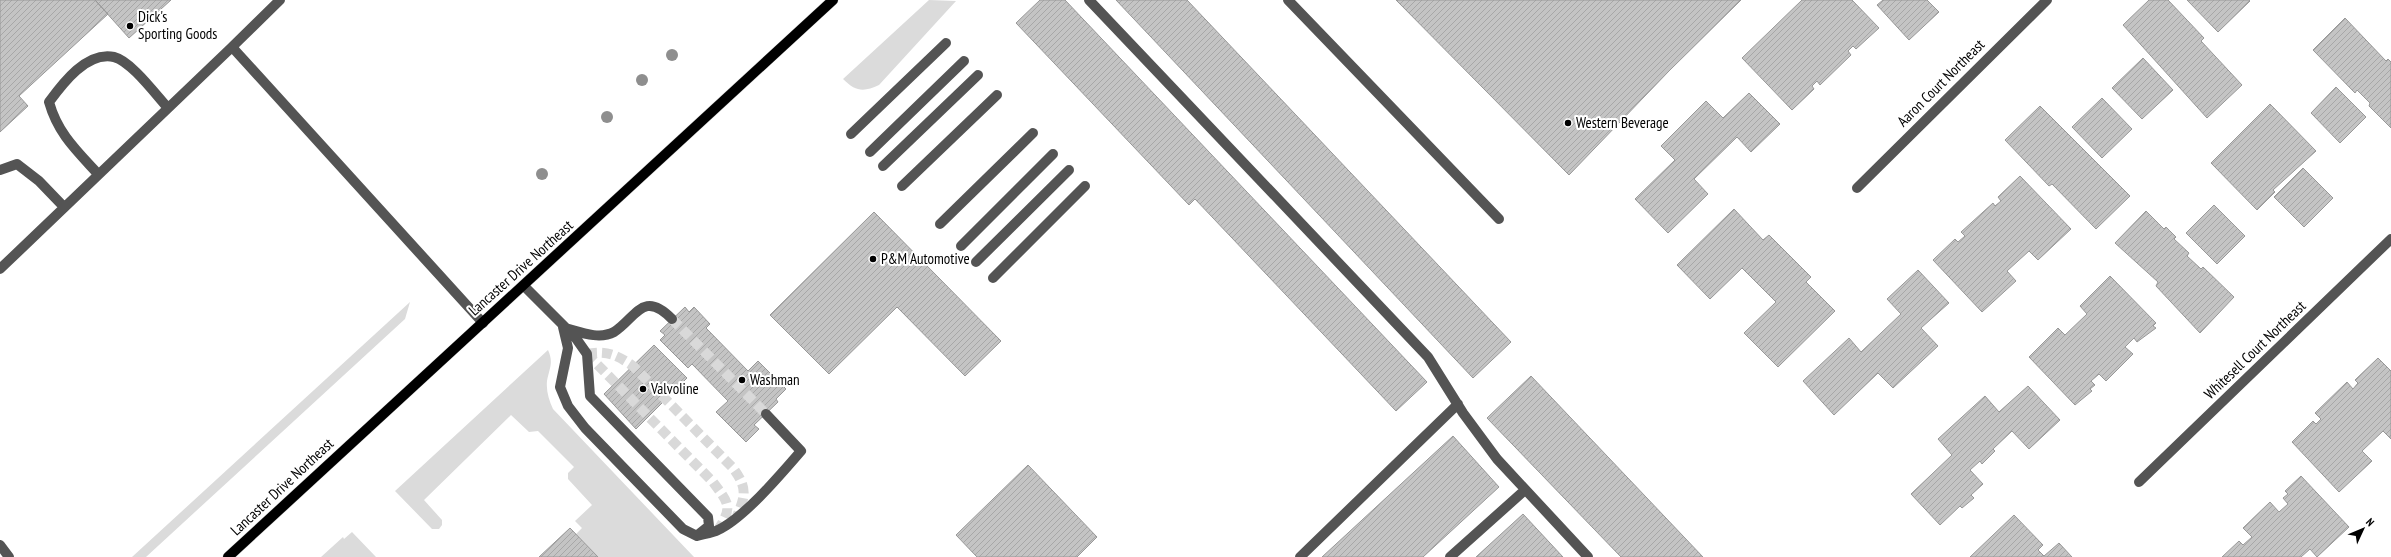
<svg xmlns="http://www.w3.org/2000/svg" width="2391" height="557" viewBox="0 0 2391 557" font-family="'PT Sans Narrow',sans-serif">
<defs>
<pattern id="building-hatch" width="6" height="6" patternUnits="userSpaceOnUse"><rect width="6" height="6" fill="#c4c4c4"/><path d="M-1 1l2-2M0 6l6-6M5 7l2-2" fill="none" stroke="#a7a7a7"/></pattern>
</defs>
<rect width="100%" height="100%" fill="#fff"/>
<!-- grass -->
<path fill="#dbdbdb" d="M929 0 956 1 879 85C864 92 856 92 843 79Z
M410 302 405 319 146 557H132Z
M548 350C554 363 549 369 547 381 546 391 549 400 553 409L694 557H598L576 534 582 528 575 521 592 505 568 479V473L574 467 538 431 529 432 511 415 424 500 442 520V525L439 529H432L395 491Z
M352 532 376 557H321L343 537 344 539Z"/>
<!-- building -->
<path fill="url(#building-hatch)" stroke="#989898" d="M0 0H95L108 14 19 96 28 106 0 132Z
M95 0H171L129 38Z
M1040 0H1065L1427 382 1396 411 1195 199 1189 205 1016 23Z
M1116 0H1187L1511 342 1473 378Z
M1396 0H1741L1669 71 1569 175Z
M1802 0H1852L1879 28 1856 49 1853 46 1848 51 1851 55 1820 85 1817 81 1812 86 1814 89 1792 110 1742 58Z
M1883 0H1927L1939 12 1909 40 1877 5Z
M2149 0H2168L2204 38 2201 41 2242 85 2207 118 2123 25Z
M2187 0H2249L2250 1 2218 32Z
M2345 18 2386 61 2388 59 2391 62V128L2369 106 2370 103 2357 90 2355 93 2313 50Z
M2143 58 2173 90 2142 119 2112 88Z
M2336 87 2366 117 2340 143 2311 113Z
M1749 93 1780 124 1751 152 1737 137 1694 179 1708 194 1668 233 1635 199 1675 160 1661 146 1706 101 1723 118Z
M2102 98 2132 129 2102 158 2072 127Z
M2270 104 2316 151 2273 190 2275 192 2257 210 2211 163Z
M2040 106 2130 196 2096 229 2052 184 2049 186 2005 140Z
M2303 168 2333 198 2304 227 2274 197Z
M2020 176 2071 229 2038 260 2029 251 2007 271 2016 281 1982 312 1933 260 1955 239 1958 242 1965 236 1961 232 1993 203 1995 206 2001 201 1998 197Z
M2214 205 2245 236 2217 264 2186 233Z
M1734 209 1763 240 1769 235 1811 277 1806 282 1835 311 1778 367 1744 333 1776 302 1742 268 1710 299 1677 265Z
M2146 211 2164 229 2166 227 2176 237 2174 239 2189 253 2187 256 2201 269 2203 267 2234 297 2200 333 2156 286 2158 282 2115 243Z
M874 212 1001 341 965 376 897 307 829 374 770 315Z
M1918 270 1949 303 1921 328 1938 346 1893 388 1878 373 1834 415 1803 381 1849 338 1861 352 1901 314 1887 299Z
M2110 276 2156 323 2153 326 2156 328 2137 342 2134 338 2125 347 2133 354 2106 381 2099 374 2091 381 2095 385 2090 389 2092 391 2075 405 2029 357 2058 328 2065 335 2087 314 2080 306Z
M685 307 689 312 694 307 710 324 706 328 748 371 758 361 786 389 776 399 778 402 754 425 759 429 746 442 716 412 728 401 692 364 688 368 660 340 665 335 660 331Z
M654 345 687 378 636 429 604 394Z
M2378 358 2391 371V439L2383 431 2362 451 2372 461 2339 492 2292 442 2313 421 2316 424 2321 419 2315 413 2347 382 2353 389 2358 383 2355 380Z
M1531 376 1703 557H1621L1487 418Z
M2028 386 2060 420 2029 449 2012 431 1993 449 1995 451 1982 464 1980 461 1970 470 1983 484 1971 495 1974 498 1962 508 1960 506 1940 525 1911 494 1952 455 1938 439 1985 396 1999 412Z
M1453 436 1499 487 1423 557H1322Z
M1028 465 1097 537 1077 557H977L956 535Z
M2301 476 2349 527 2317 557 2310 549 2301 557H2222L2239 541 2243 545 2252 537 2243 528 2270 502 2279 512 2288 504 2283 498 2288 494 2285 491Z
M1523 514 1563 557H1476Z
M2014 515 2043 545 2038 550 2044 556 2059 543 2072 557H1970Z
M570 528 598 557H539Z"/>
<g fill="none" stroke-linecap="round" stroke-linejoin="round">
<!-- minor-tunnel -->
<path stroke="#d9d9d9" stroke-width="10" stroke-dasharray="10 5" stroke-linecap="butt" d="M672 319 766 414
M587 354C606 350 617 355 633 366L733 468C747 487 746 495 737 516
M587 354 713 482C729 504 733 506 718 530"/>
<defs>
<path id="major" d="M228 557 833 0"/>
</defs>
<!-- major casing -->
<use href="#major" stroke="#dbdbdb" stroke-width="11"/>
<!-- minor -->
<path stroke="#545454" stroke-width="10" d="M1089 0 1428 357 1463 413 1497 459 1588 557
M1288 0 1499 219
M232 47 280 0
M851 134 946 43
M870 152 964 61
M883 166 978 75
M0 170 17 164 39 181 64 207
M98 174C77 151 58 134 49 102 63 83 87 51 114 57 131 61 156 95 168 108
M902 186 997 95
M1857 188 2047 0
M940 224 1033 133
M961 246 1053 154
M976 262 1069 170
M0 269 232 47 483 323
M993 278 1085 186
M524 286 575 337 587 354 590 396 708 517 709 526 699 534
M563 327 568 348 560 387 568 406 585 428 683 529 697 536C704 534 712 533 718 530 744 518 782 473 801 451L766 414
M565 328C580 332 599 340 614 332 636 318 643 289 672 319
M2139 482 2391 239
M0 545 9 557
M1300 557 1458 404
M1450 557 1525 490"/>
<!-- major -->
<use href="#major" stroke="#000" stroke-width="10"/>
</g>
<!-- trees -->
<g fill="#8e8e8e">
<circle cx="672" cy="55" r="6"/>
<circle cx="642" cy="80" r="6"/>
<circle cx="607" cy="117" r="6"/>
<circle cx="542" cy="174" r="6"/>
</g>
<!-- markers -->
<g fill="#000" stroke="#fff" stroke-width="1.5">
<circle cx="130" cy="26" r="4"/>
<circle cx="1568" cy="123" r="4"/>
<circle cx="873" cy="259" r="4"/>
<circle cx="742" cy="380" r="4"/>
<circle cx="643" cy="389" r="4"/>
</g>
<g text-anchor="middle" stroke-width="4" stroke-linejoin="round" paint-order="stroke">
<!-- poi labels -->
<g font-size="15" fill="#000" stroke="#fff" text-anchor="start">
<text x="138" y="22">Dick's<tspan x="138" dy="17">Sporting Goods</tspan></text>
<text x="1576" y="128">Western Beverage</text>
<text x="881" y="264">P&amp;M Automotive</text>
<text x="750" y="385">Washman</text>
<text x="651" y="394">Valvoline</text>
</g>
<!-- street labels -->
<g font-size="15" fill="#000" stroke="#fff">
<text transform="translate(1941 83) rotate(-45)" y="5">Aaron Court Northeast</text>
<text transform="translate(521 268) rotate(-42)" y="5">Lancaster Drive Northeast</text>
<text transform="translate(2255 350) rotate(-44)" y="5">Whitesell Court Northeast</text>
<text transform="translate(282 487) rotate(-43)" y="5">Lancaster Drive Northeast</text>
</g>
</g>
<!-- north arrow -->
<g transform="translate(2363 529) rotate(46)" stroke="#ffffff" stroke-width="3" paint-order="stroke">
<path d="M0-3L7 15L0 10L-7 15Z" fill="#000000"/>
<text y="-6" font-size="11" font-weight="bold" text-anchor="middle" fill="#000000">N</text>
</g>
</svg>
